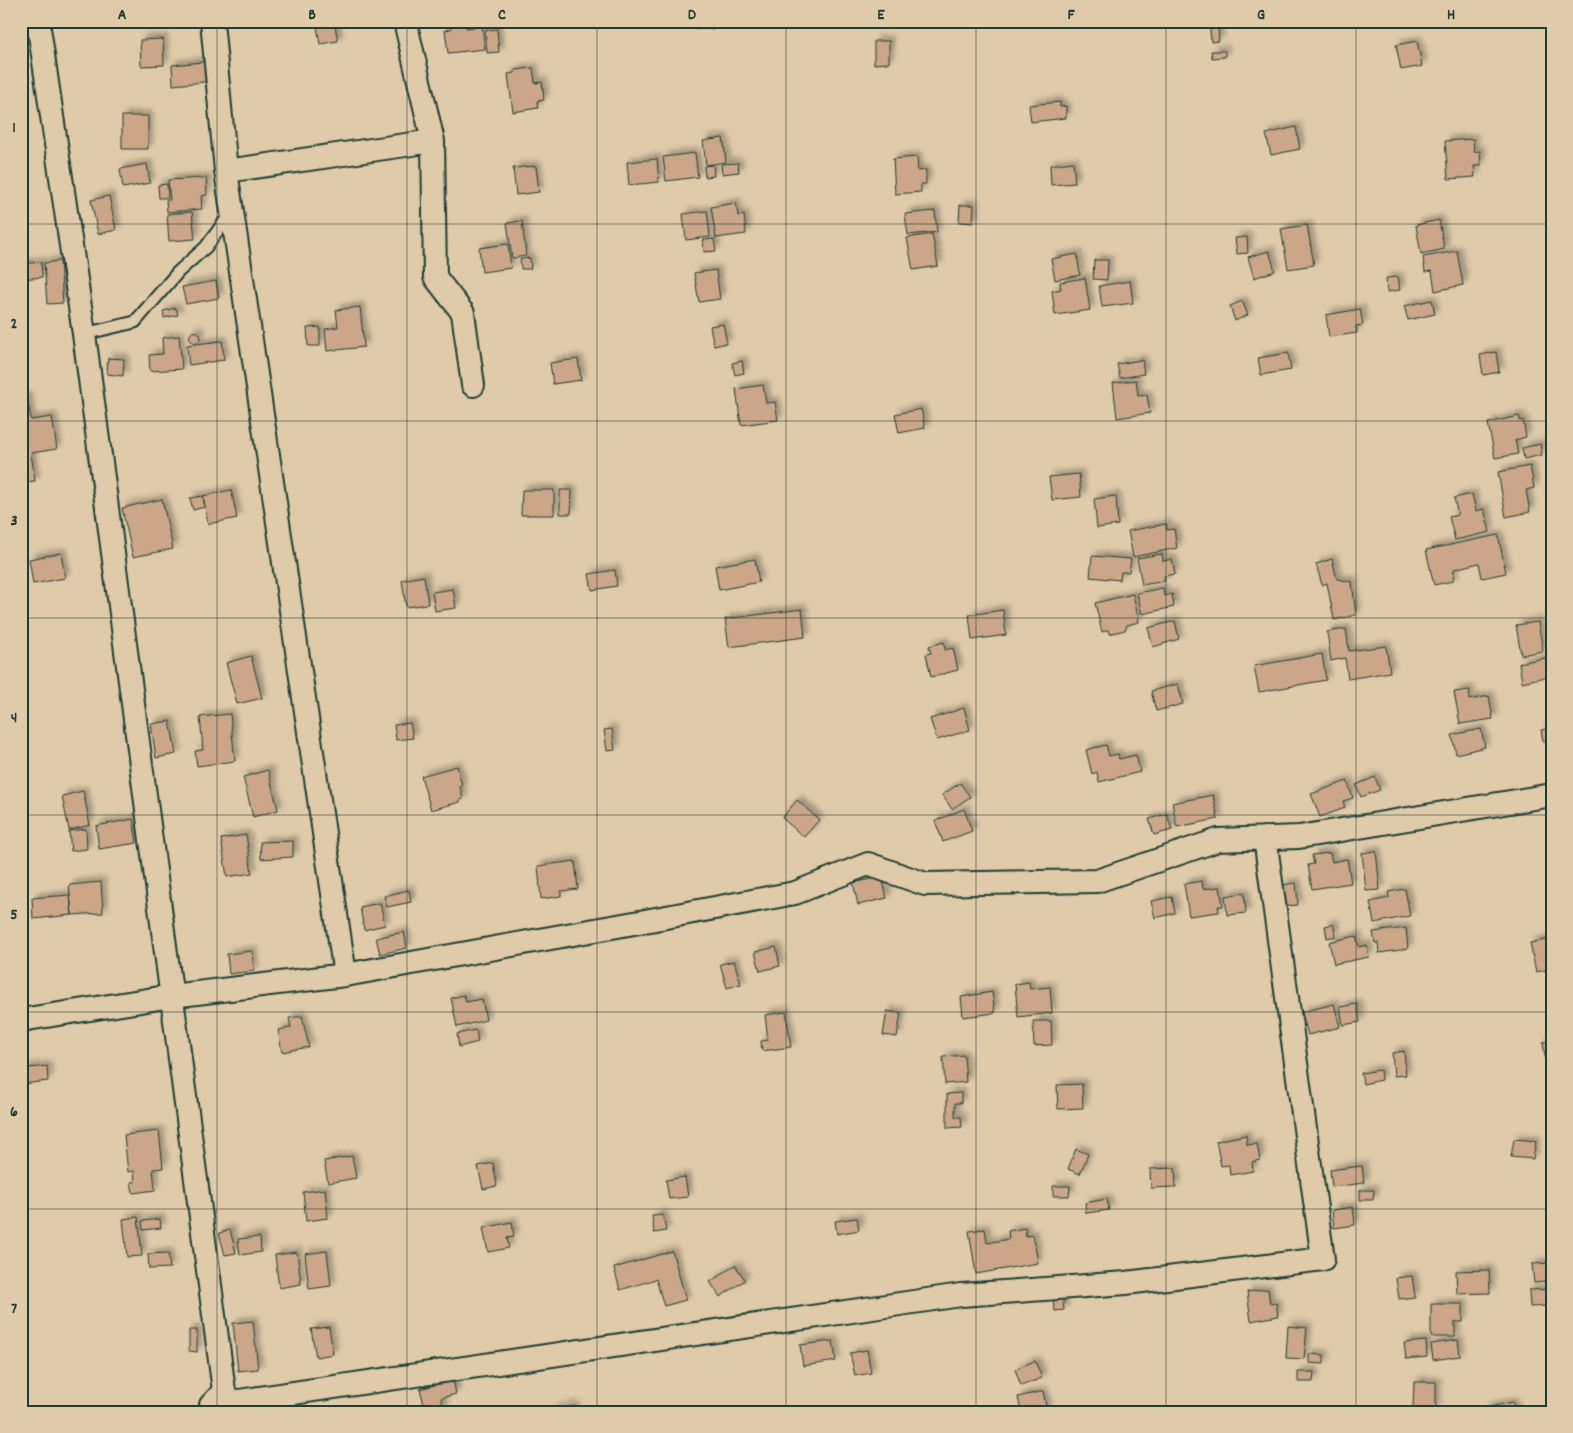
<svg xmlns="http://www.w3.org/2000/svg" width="1573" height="1433" viewBox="0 0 1573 1433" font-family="Dekko,sans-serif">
<defs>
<filter id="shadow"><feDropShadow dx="4.5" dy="-4.5" stdDeviation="2.5" flood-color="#0004"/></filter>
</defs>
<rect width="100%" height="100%" fill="#dfcbaa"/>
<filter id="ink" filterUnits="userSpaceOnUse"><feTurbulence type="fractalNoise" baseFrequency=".02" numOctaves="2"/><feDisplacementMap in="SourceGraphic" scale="10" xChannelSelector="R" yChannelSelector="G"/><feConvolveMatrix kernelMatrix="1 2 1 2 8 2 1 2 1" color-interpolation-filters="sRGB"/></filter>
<g filter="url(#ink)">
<!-- building -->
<path fill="#cba688" stroke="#1f3d34" filter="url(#shadow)" d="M316 21H334L338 41 320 44Z
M451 21H466V28L482 26 485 49 448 53 445 30 451 29Z
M686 21H713V29L686 28Z
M1218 28 1219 41 1211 42 1210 29Z
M497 29 499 52 487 53 485 30Z
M163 39 164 65 141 66 140 40Z
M874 41H889V63L874 64Z
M1417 41 1422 66 1401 70 1396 45Z
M1211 51H1225V57L1212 58Z
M212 61 214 81 173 85 172 65Z
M533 68 535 83 542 82 544 100 537 101 538 108 513 112 508 74 515 73V70Z
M1060 102V107L1066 106V118L1031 122 1029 105Z
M122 116H148V149H122Z
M1296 127 1300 149 1271 155 1266 134Z
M723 138 726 162 706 165 703 141Z
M1473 139 1474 152 1480 151 1481 166H1474L1475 177 1448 179 1445 141Z
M695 153 698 177 666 181 663 157Z
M917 157 918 171 926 170V184H921V192L895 194 893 159Z
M657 159 659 182 629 185 627 162Z
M1073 162 1075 183 1051 185 1050 165Z
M738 163 739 172 722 174 721 164Z
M147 164 150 183 123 188 120 169Z
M713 165 714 176 705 177 704 166Z
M536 166 539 192 516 195 513 168Z
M206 178 207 195 201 196 202 209 167 212 166 200H170L168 180Z
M167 184 168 198H159L158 185Z
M109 196 116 230 98 234 91 200Z
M736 203 738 216 744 215 746 234 716 238 711 207Z
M960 205H974L973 223 959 222Z
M707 211 710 237 686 240 683 214Z
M935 211 937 232 908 235 905 214Z
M192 212 195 239 169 241 167 214Z
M1439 220 1444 249 1421 254 1416 225Z
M522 221 526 256 512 258 507 223Z
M1307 225 1314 265 1288 269 1281 229Z
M932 234 938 266 913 270 907 238Z
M1247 237 1248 253 1237 254 1235 238Z
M714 239 716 251 704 252 703 240Z
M508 244 511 268 482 272 479 248Z
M1269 251 1275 271 1254 278 1248 257Z
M1457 251 1463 285 1435 291 1432 271 1425 272 1423 257Z
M1077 254 1080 275 1055 280 1051 259Z
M530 258 531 269H521L520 259Z
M1094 260H1108L1107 280 1093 279Z
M60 261 63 303 47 304 44 263Z
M41 262 42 277 22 279 21 264Z
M716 270 720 299 699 302 694 273Z
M1398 277 1400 290 1387 292 1386 278Z
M1085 278 1090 310 1055 315 1052 291 1061 289 1060 282Z
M216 281 219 298 186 304 182 287Z
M1130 281 1133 303 1102 307 1099 286Z
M1432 300 1435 314 1408 320 1404 306Z
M1242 301 1248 315 1235 321 1230 306Z
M360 307 364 347 327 351 325 329 338 327 336 310Z
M176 308 178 315 164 318 163 311Z
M1360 309 1363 325 1356 326 1357 333 1329 337 1326 315Z
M723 324 727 343 714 346 710 326Z
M320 327V346H308L307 328Z
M189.5 337a5.5 5.5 0 1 1 11 0a5.5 5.5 0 1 1-11 0Z
M179 336 182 369 150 371 149 355 163 354 162 338Z
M222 341 224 360 189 365 187 345Z
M1496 352 1499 372 1483 375 1480 355Z
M1288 353 1291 370 1261 375 1258 358Z
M108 358 124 359 123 376 107 374Z
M578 359 581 380 553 384 550 363Z
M1142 360 1144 374 1120 378 1117 364Z
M742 361 744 373 735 375 732 363Z
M1136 380 1138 396 1147 395 1150 413 1117 418 1113 383Z
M763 385 766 403 775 402 778 420 741 425 736 389Z
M27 397 31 420 52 417 57 449 31 453 35 481 21 483V398Z
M921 409 925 428 899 433 895 414Z
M1519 416 1520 421 1523 420 1526 437 1515 440 1518 454 1495 458 1488 423Z
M1540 444 1542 455 1524 459 1522 448Z
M1530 466 1534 488 1526 490 1530 512 1506 517 1498 472Z
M1079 474 1081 497 1052 500 1049 477Z
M231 490 237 518 208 524 203 496Z
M522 490H554V515H521Z
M560 490H572L571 514H560Z
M1472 494 1476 511 1484 509 1490 532 1455 540 1449 517 1458 515 1454 498Z
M203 496 205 507 193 510 190 498Z
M1116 496 1118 525 1097 528 1094 499Z
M162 499 173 549 133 557 122 508Z
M1166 524 1167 530 1174 529 1177 548 1133 557 1128 531Z
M1498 535 1506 573 1482 578 1479 563 1454 569 1453 581 1434 585 1426 550Z
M61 553 65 578 33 584 29 559Z
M1162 554 1163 561 1172 559 1175 574 1164 576 1165 581 1142 585 1137 558Z
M1092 556 1131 559 1129 572H1121L1120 580 1090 577Z
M755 559 759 582 719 590 715 566Z
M1332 559 1337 579 1352 582 1356 615 1334 620 1327 583 1322 585 1316 564Z
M615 570 617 586 592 590 589 574Z
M424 576 428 604 406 607 402 580Z
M1163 588 1164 596 1172 594 1174 607 1142 614 1137 593Z
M453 589 456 608 435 611 432 592Z
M1133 594 1139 622 1127 625 1125 630 1109 634 1108 630 1102 632 1095 603Z
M802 609 805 637 729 647 725 619Z
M1003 610 1006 635 972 640 969 615Z
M1175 621 1179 639 1153 647 1148 628Z
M1538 622 1543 651 1521 655 1516 625Z
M1346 629 1349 651 1386 646 1390 672 1348 679 1345 658 1331 661 1327 632Z
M944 642 945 650 953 648 958 670 931 677 926 654 931 653 929 646Z
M1322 654 1326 680 1259 692 1254 666Z
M251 656 262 698 237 704 226 663Z
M1546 658 1550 676 1522 682 1519 663Z
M1178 684 1183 704 1156 711 1151 691Z
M1470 690 1469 700 1489 696 1493 719 1460 724 1454 692Z
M964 708 970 730 937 740 930 719Z
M230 714 235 761 197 766 195 751 203 750 200 717Z
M170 721 176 754 156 758 151 724Z
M410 723 413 738 396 740 394 725Z
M1552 728V740L1543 741 1541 730Z
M612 729 615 750 607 751 604 730Z
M1481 729 1485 747 1456 754 1452 735Z
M1106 745 1109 756 1118 754 1119 759 1136 755 1140 772 1099 782 1097 772 1092 774 1086 750Z
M457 766 462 786 460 787 463 799 460 800V802L431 810 421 776Z
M268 770 278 810 253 817 243 777Z
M1375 777 1380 790 1361 797 1356 785Z
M1347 781 1353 798 1343 801 1345 808 1320 817 1311 794Z
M960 783 970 797 952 809 942 795Z
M83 791 90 825 69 830 62 796Z
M1213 795 1218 819 1177 827 1172 803Z
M797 800 819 820 804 837 782 818Z
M964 809 972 831 943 842 935 821Z
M1167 814 1172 830 1154 835 1149 819Z
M133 819 137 843 99 849 96 826Z
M86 829 87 849 71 851 69 831Z
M246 835 252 873 227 877 221 839Z
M293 841V857L261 859 260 842Z
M1376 851 1380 890 1366 891 1362 853Z
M1330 853 1332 862 1347 859 1351 883 1312 889 1308 865 1314 864 1312 855Z
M575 861 578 889 561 891V896L541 899 538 866Z
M876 878 883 882 887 898 858 905 853 883Z
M1202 881 1203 889 1220 887 1223 906H1218L1219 912 1189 916 1184 884Z
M101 882 103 913 72 915 69 885Z
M1296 883 1298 905 1284 906 1282 885Z
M1405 889 1410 916 1374 923 1370 902 1389 898 1388 892Z
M409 890 411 902 387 907 384 896Z
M1244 893 1246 913 1227 915 1225 896Z
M70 895 72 915 33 919 32 898Z
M1172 897 1175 913 1155 918 1151 901Z
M380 903 385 925 364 930 360 907Z
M1333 924 1336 936 1327 938 1325 926Z
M1406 928 1408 949 1379 953 1378 943H1375L1373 932Z
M404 932 407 948 380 954 376 938Z
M1356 936 1359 947 1367 945 1369 957 1334 964 1329 942Z
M1551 939 1552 969 1536 972 1530 943Z
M776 947 780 966 760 971 755 952Z
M252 951 254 971 229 974 227 954Z
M734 961 741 984 727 988 720 964Z
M1029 982 1030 989 1050 987 1052 1013 1018 1017 1015 984Z
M992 992 995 1013 963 1017 961 997Z
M464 995 466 1002 482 999 486 1020 457 1027 451 998Z
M1334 1004 1340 1027 1308 1035 1302 1012Z
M1357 1004 1360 1022 1343 1025 1340 1007Z
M887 1011 901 1013 897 1037 883 1035Z
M786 1012 791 1047 762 1051 761 1041 768 1040 765 1015Z
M302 1016 309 1047 282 1052 278 1030 291 1028 289 1018Z
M1033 1021H1051L1052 1045 1034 1046Z
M476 1030 478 1042 459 1047 457 1034Z
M1552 1041V1064L1546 1065 1543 1042Z
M1404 1051 1406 1075 1394 1076 1392 1053Z
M964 1055 966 1082 945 1084 943 1057Z
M47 1066 48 1081 22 1084 21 1069Z
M1380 1070 1381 1080 1363 1084 1361 1073Z
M1082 1084 1083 1108 1058 1109 1057 1085Z
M961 1093V1103H955V1117H961L962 1127 947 1128V1094Z
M159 1131 163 1168 153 1169 155 1190 133 1193 131 1182H135L134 1171 128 1172 124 1135Z
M1246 1135 1247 1145 1257 1144 1260 1160 1252 1162 1253 1171 1230 1175 1229 1165 1221 1166 1216 1141Z
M1514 1139 1536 1141 1533 1159 1511 1157Z
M1076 1149 1088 1154 1080 1174 1068 1169Z
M352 1156 356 1178 328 1183 324 1161Z
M493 1163 497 1186 483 1189 478 1166Z
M1362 1166 1364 1183 1332 1187 1330 1170Z
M1175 1168 1176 1187 1151 1188 1150 1169Z
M685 1177 688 1197 669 1199 666 1180Z
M1053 1186H1070L1069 1196H1053Z
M325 1189 328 1218 306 1221 303 1192Z
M1360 1190H1374L1373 1200H1360Z
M1107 1199 1109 1210 1086 1213 1085 1203Z
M1353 1207 1355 1225 1334 1228 1332 1210Z
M663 1215 666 1231 654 1233 652 1216Z
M138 1217 142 1256 127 1257 123 1219Z
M857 1218 859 1230 837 1234 835 1221Z
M160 1219 161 1228 143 1230 142 1221Z
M512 1222 514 1237 507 1238 509 1248 488 1252 483 1228Z
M1025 1228 1026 1236 1033 1235 1038 1263 976 1274 969 1231 985 1229 987 1243 1009 1239 1008 1231Z
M230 1230 236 1253 225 1255 219 1233Z
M260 1237 261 1252 240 1255 238 1239Z
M327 1251 331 1286 309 1289 305 1254Z
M672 1251 686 1300 664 1306 656 1279 620 1290 614 1268Z
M297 1252 301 1284 279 1288 275 1255Z
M168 1253 170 1268 149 1269 148 1254Z
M1552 1263V1281L1534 1283 1532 1264Z
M735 1265 745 1280 720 1297 710 1282Z
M1489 1270 1490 1293 1457 1294 1456 1271Z
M1412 1276 1415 1297 1399 1299 1396 1278Z
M1268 1289 1270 1304 1276 1303 1278 1316 1251 1321 1247 1292Z
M1552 1289V1306L1530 1307 1529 1290Z
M1062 1294 1064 1310 1055 1311 1052 1296Z
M1431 1304H1463V1322H1455V1337H1431Z
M253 1321 258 1369 238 1371 233 1323Z
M1288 1326 1307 1328 1304 1359 1286 1358Z
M329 1327 333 1354 316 1357 311 1329Z
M189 1330H197V1352L189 1351Z
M1458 1340 1460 1356 1433 1360 1431 1344Z
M833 1341 836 1361 803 1366 800 1345Z
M1426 1341 1427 1357 1406 1359 1404 1343Z
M867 1350 871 1373 855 1376 850 1353Z
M1309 1354 1324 1355V1364L1309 1363Z
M1035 1361 1042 1378 1021 1386 1015 1369Z
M1298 1372H1314L1313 1382H1298Z
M453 1380 456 1394 441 1398 444 1412H426L420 1389Z
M1414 1382H1436V1409H1413Z
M1043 1391 1047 1411 1021 1412 1018 1397Z
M1513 1402 1515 1412H1485L1484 1408Z
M575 1406V1412H552V1410Z"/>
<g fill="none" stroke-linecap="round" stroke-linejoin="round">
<defs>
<path id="lane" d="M84 334 135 322 178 272 206 247 231 213"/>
<path id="street" d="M38 21 84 334 224 1391 211 1405 212 1412
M212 21 226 171 345 975
M405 21 433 141 435 277 463 313 473 385
M226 171 433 141
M21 1020 172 996 345 975 634 923 795 893 868 864 925 884 1097 881 1218 840 1299 837 1552 795
M211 1405 961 1295 1126 1283 1323 1259 1265 838"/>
</defs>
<!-- lane casing -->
<use href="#lane" stroke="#1f3d34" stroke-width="15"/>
<!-- street casing -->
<use href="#street" stroke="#1f3d34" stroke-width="26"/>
<!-- lane -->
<use href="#lane" stroke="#dfcbaa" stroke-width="11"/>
<!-- street -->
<use href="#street" stroke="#dfcbaa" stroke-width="22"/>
</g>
</g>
<!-- grid -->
<path fill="none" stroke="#1f3d34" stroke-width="1" stroke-opacity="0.55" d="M217 21V1412M407 21V1412M597 21V1412M786 21V1412M976 21V1412M1166 21V1412M1356 21V1412M21 224H1552M21 421H1552M21 618H1552M21 815H1552M21 1012H1552M21 1209H1552"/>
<!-- margin -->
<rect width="1573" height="1433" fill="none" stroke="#dfcbaa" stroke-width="55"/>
<rect x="28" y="28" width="1518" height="1378" fill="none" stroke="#1f3d34" stroke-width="2"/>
<g font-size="16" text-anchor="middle" font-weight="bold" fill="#1f3d34">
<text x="122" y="19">A</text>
<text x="312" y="19">B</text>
<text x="502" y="19">C</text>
<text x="692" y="19">D</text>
<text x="881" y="19">E</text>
<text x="1071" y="19">F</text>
<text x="1261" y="19">G</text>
<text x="1451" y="19">H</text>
<text x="14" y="132">1</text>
<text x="14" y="328">2</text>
<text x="14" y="525">3</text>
<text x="14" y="722">4</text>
<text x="14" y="919">5</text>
<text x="14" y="1116">6</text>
<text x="14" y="1313">7</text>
</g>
</svg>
